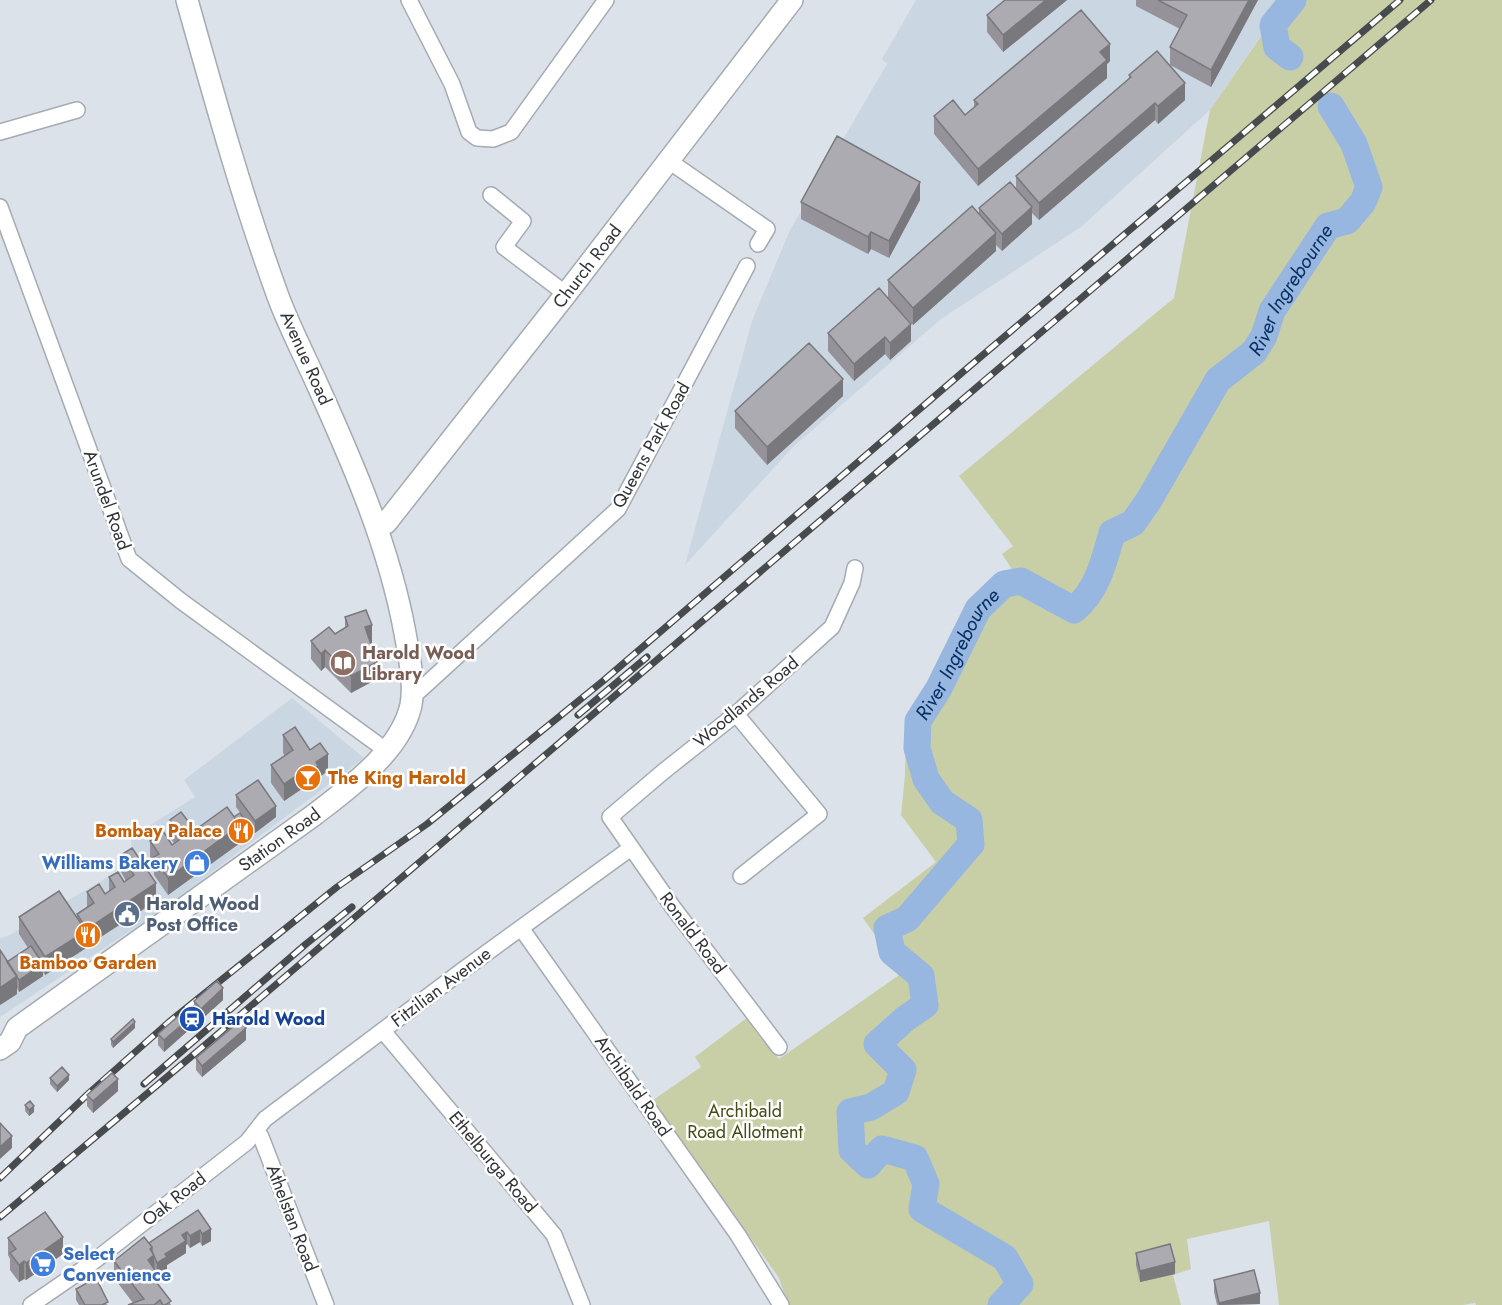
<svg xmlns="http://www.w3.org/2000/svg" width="1502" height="1305" viewBox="0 0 1502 1305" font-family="Jost,sans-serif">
<rect width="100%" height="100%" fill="#dce2e9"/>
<!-- built -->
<path fill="#cad6e2" d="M916 0H1285L1210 110 1081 227 941 319 794 446 685 565 752 321 790 230 887 64 882 59Z
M292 698 364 758 160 911 0 1017V938L10 935 133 862 131 837 195 797 184 780Z"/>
<!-- green -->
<path fill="#c8cfa7" d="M1286 0H1502V1305H1476L1475 1303 1463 1305H1279L1269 1221 1187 1239 1191 1269 1173 1275 1181 1305H788L779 1278 653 1100 701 1067 695 1057 748 1017 779 1059 902 973 863 918 936 862 901 815 905 775 906 717 979 600 996 580 1013 571 1002 554 1013 546 959 476 1174 298 1210 110Z"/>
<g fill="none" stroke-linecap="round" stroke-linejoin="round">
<!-- river -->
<g stroke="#97b6e0" stroke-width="27">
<path d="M1290 57 1277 47 1273 25 1293 0"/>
<path id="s1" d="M1001 1305 1020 1284 1005 1258 922 1209 926 1184 915 1158 882 1149 868 1165 852 1150 850 1112 871 1107 896 1092 903 1070 877 1044 905 1019 925 1005 921 976 892 952 887 928 907 919 971 844 969 820 942 802 926 779 917 748 918 721 939 688 978 609 1004 584 1021 581 1074 610C1098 590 1104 561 1112 533L1133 523 1149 500 1218 380 1254 352 1264 336 1272 311 1328 226 1347 221 1363 202 1369 187 1354 144 1331 106"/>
</g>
<defs>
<path id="street" d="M409 0 452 84 469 132 477 138 493 139 511 132 606 0
M0 132 77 110
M669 161 767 229 758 244
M491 195 523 221 504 247 566 294
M0 207 129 559 181 601 387 751
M412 692 419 691 618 509 747 266
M736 714 819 814 741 876
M521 928 738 1235 781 1305
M383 1031 554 1235 582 1305
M779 1047 672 906 610 817 664 771 736 714 832 627 852 583 855 568
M257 1132 261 1137 326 1305
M31 1305 89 1265 247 1142 265 1119 463 970 631 848"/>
<g id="secondary">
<path id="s2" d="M377 527 386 523 566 294 792 0"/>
<path id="s3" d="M0 1049 10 1042 17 1028 314 815C349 788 401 751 411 705 415 683 409 656 405 633 389 546 354 466 318 386 305 357 290 328 279 299 243 201 215 100 187 0"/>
</g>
</defs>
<!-- street casing -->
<use href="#street" stroke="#a5abb2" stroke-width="18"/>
<!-- secondary casing -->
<use href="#secondary" stroke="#a5abb2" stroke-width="24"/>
<!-- street -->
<use href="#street" stroke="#fff" stroke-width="15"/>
<!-- secondary -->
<use href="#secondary" stroke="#fff" stroke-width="21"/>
<defs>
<path id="rail" d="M578 715 647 657
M144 1084 306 944 352 907
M0 1178 89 1093 169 1022 337 887 427 824 603 681 964 371 1400 0
M0 1217 205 1045 1431 0"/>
</defs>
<!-- rail casing -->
<use href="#rail" stroke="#484b4e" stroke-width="7"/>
<!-- rail -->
<use href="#rail" stroke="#fff" stroke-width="4.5" stroke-dasharray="14" stroke-linecap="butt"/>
</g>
<!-- wall -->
<path fill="#959399" d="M1005 0H1067L1003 52 987 32V15Z
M1136 0H1258L1211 87 1170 65V47L1180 29 1136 6Z
M1110 61 1107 64V78L978 186 934 134V116L965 115 974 107V100Z
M1129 75 1185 100 1158 124 1155 120 1039 220 1032 213V224L1002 251 996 245V251L913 325 888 298V280L979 215V208L1016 188V176L1129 79Z
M920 200 889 258 871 249 868 254 801 219V202Z
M879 288 911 341 890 360 885 354 854 381 828 351V333Z
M843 396 767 465 735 428V411Z
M345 617 372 643H371L377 679 351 693 325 667 321 671 311 659V641L335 634 345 628Z
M283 735 310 750 328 771 318 778V783L308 790 306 786 284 801 271 783V765L285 756 283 753Z
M236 795 276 817 255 833 236 807Z
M234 817 251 835 241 842 240 840V843L168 895 154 875V863L150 858V841L172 845 174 843 170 838V820L195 830Z
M121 855 156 901 87 946 86 945V948L45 975 43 972V976L19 992 17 988V994L0 1005V950L7 962 28 948 19 934V917H77V914L87 908V892L105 894 109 891V877L124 882 126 881 121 872Z
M223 1000 201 1020 194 1013V1001Z
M135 1028 113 1048 111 1045V1039Z
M191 1028 164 1052 158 1045V1034Z
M246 1040 202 1077 196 1070V1058Z
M50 1078 69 1080 57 1092 50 1084Z
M118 1091 93 1113 87 1106V1095Z
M25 1105 34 1112 29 1116 25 1111Z
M198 1210 211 1241 202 1246 200 1242 190 1248 187 1244 186 1245V1253L167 1265V1269L157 1274 155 1271V1281L171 1305H128L133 1303 114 1278V1261L149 1243Z
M8 1238 63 1254 26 1280 24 1279 19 1282 10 1270V1259L8 1255Z
M1136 1253 1175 1274 1140 1282 1136 1265Z
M1214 1280 1260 1304 1217 1305 1214 1292Z
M76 1289 108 1305H79L76 1300Z"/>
<!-- shaded-wall -->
<path fill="#79787d" d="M1046 0H1067L1003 52V35Z
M1249 0H1258L1211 87V70Z
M1110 44V61L1107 64V78L978 186V169L1100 52Z
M1185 83V100L1158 124V106Z
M1155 103V120L1039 220V203Z
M920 182V200L889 258V241Z
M1032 207V224L1002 251V234Z
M871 232V249L868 254V237Z
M996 233V251L913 325V308Z
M911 324V341L890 360V343Z
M885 337V354L854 381V364Z
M843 379V396L767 465V447Z
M372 625V643L365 645V627Z
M325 650V667L321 671V654Z
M377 662V679L351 693V676Z
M328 754V771L318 778V783L308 790V773L316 762Z
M306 769V786L284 801V784Z
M276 806V817L255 833V821Z
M240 825V843L168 895V878Z
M251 829V835L241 842V836Z
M156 883V901L87 946V929Z
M86 931V948L45 975V957Z
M43 964V976L19 992V980Z
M17 976V994L0 1005V988Z
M223 988V1000L201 1020V1009Z
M191 1017V1028L164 1052V1040Z
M135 1022V1028L113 1048V1042Z
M246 1028V1040L202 1077V1066Z
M69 1075V1080L57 1092V1086Z
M118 1079V1091L93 1113V1101Z
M34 1106V1112L29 1116V1110Z
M12 1136V1148L0 1159V1147Z
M211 1229V1241L202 1246V1234Z
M200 1230V1242L190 1248V1236Z
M187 1232V1244L186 1245V1253L167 1265V1269L157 1274V1263L182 1235Z
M63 1237V1254L26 1280V1263Z
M152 1247 154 1255 155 1287 150 1291 148 1260 150 1249Z
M24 1261V1279L19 1282V1265Z
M1175 1262V1274L1140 1282V1271Z
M1260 1293V1304L1219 1305V1303Z"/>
<!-- building -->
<path fill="#adabb2" stroke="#79787d" stroke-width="1.5" d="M1005 0H1046L1003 35 987 15Z
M1158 0H1249L1211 70 1170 47 1187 15Z
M1081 10 1110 44 1100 52 1107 60 978 169 934 116 953 100 965 115 978 104 974 100Z
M1157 51 1185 83 1158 106 1155 103 1039 203 1016 176 1131 77 1129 75Z
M837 136 920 182 889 241 871 232 868 237 801 202Z
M1010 182 1032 207 1002 234 979 208Z
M972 206 996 233 913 308 888 280Z
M879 288 911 324 890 343 885 337 854 364 828 333Z
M809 343 843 379 767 447 735 411Z
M366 610 372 625 365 627 377 662 351 676 325 650 321 654 311 641 329 627 335 634 348 626 345 617Z
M295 727 310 750 320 743 328 754 316 762 318 766 308 773 306 769 284 784 271 765 293 750 283 735Z
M258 780 276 806 255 821 236 795Z
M227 807 240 825 168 878 154 857 159 854 150 841 163 831 172 845 183 837 170 820 181 812 195 830Z
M240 813 251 829 241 836 240 825 234 817Z
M132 848 156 883 87 929 77 914 94 903 87 892 99 884 105 894 115 887 109 877 118 872 124 882 134 875 121 855Z
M59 891 86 931 45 957 19 917Z
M31 946 43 964 19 980 7 962Z
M0 950 17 976 0 988Z
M217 981 223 988 201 1009 194 1001Z
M185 1010 191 1017 164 1040 158 1034Z
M133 1019 135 1022 113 1042 111 1039Z
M240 1021 246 1028 202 1066 196 1058Z
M62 1067 69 1075 57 1086 50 1078Z
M112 1073 118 1079 93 1101 87 1095Z
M30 1101 34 1106 29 1110 25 1105Z
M0 1123 12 1136 0 1147Z
M198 1210 211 1229 202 1234 200 1230 190 1236 187 1232 182 1235 186 1241 165 1254 167 1257 157 1263 152 1251V1247L149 1243Z
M45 1212 63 1237 26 1263 24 1261 19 1265 10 1253 16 1249 8 1238Z
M144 1237 152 1247 150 1249 154 1255 148 1260 155 1270 150 1274 171 1301 165 1305H163L160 1300 154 1305H128L144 1299 114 1261Z
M1170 1244 1175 1262 1140 1271 1136 1253Z
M1254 1270 1260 1293 1219 1303 1214 1280Z
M96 1278 108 1302 102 1305H85L76 1289Z"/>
<!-- icons -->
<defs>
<symbol id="library-disc" viewBox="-11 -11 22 22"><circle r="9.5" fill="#8d6e63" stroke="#fff"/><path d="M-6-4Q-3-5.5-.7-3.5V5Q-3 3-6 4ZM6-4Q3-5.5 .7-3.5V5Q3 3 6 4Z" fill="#fff"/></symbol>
<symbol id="bar-disc" viewBox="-11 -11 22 22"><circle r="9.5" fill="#e8710a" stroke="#fff"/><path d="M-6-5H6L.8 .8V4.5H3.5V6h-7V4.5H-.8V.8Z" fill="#fff"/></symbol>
<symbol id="restaurant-disc" viewBox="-11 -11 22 22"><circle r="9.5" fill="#e8710a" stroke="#fff"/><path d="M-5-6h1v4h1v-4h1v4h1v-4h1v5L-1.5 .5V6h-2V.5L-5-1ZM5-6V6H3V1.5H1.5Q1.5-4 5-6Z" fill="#fff"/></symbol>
<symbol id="shop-disc" viewBox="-11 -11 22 22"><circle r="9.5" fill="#3f7fe0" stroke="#fff"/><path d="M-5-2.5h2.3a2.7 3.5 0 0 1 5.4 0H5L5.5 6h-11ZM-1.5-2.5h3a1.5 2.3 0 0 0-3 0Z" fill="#fff"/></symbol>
<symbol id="civic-disc" viewBox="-11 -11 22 22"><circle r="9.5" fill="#5c6f8a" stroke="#fff"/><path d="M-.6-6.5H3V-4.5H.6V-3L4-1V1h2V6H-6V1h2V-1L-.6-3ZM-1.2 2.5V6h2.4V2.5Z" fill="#fff"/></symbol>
<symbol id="station-disc" viewBox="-11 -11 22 22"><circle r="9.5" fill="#1a4fb4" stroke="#fff"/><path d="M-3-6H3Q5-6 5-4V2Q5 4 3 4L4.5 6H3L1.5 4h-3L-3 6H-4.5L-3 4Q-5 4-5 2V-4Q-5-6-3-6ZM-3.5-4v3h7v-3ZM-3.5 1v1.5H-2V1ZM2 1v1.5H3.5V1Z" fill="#fff"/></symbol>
<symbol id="supermarket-disc" viewBox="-11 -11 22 22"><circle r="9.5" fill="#3f7fe0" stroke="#fff"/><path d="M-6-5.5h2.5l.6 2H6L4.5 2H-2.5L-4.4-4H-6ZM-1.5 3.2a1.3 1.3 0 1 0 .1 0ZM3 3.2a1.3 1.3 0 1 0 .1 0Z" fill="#fff"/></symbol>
</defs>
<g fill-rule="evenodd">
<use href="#library-disc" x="328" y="648" width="30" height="30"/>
<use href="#bar-disc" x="293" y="763" width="30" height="30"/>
<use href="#restaurant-disc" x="226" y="816" width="30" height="30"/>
<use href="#shop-disc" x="182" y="848" width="30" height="30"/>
<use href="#civic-disc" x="112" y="899" width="30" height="30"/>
<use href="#restaurant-disc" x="73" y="920" width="30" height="30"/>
<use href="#station-disc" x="177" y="1004" width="30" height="30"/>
<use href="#supermarket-disc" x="28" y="1249" width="30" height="30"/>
</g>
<g text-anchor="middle" stroke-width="5" stroke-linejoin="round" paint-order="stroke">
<!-- street labels -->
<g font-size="18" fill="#313336" stroke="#fff">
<text dy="6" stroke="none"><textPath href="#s2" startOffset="336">Church Road</textPath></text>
<text transform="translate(306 358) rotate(66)" y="6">Avenue Road</text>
<text transform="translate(651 445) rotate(-61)" y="6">Queens Park Road</text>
<text transform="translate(107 500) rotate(70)" y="6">Arundel Road</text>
<text transform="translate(746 702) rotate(-40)" y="6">Woodlands Road</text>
<text dy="6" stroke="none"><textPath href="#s3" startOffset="351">Station Road</textPath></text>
<text transform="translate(693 933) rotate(53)" y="6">Ronald Road</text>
<text transform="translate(441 987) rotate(-37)" y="6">Fitzilian Avenue</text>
<text transform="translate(633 1086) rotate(55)" y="6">Archibald Road</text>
<text transform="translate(493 1162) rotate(50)" y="6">Ethelburga Road</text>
<text transform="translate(174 1199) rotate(-38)" y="6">Oak Road</text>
<text transform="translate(292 1218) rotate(69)" y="6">Athelstan Road</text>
</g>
<!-- education labels -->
<g font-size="18" font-weight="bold" fill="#785e54" stroke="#fff" text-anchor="start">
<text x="362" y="659">Harold Wood<tspan x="362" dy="21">Library</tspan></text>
</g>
<!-- food labels -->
<g font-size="18" font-weight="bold" fill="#c56008" stroke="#fff" text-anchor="start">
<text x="328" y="784">The King Harold</text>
<text x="222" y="837" text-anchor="end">Bombay Palace</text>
<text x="88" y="969" text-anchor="middle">Bamboo Garden</text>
</g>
<!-- shop labels -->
<g font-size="18" font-weight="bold" fill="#366cbe" stroke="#fff" text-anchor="end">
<text x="178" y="869">Williams Bakery</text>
<text x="63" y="1260" text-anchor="start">Select<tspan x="63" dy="21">Convenience</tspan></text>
</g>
<!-- service labels -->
<g font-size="18" font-weight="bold" fill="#4e5e75" stroke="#fff" text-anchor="start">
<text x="146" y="910">Harold Wood<tspan x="146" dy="21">Post Office</tspan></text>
</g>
<!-- transit labels -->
<g font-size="18" font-weight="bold" fill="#164399" stroke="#fff" text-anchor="start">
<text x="212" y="1025">Harold Wood</text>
</g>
<!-- park labels -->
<g font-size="18" fill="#454b11" stroke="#fff">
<text x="745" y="1117">Archibald<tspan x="745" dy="21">Road Allotment</tspan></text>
</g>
<!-- water labels -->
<g font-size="20" font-style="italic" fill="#073062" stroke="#fff">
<text dy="7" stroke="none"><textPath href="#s1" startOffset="1488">River Ingrebourne</textPath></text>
<text dy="7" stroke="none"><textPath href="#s1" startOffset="930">River Ingrebourne</textPath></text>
</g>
</g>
</svg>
